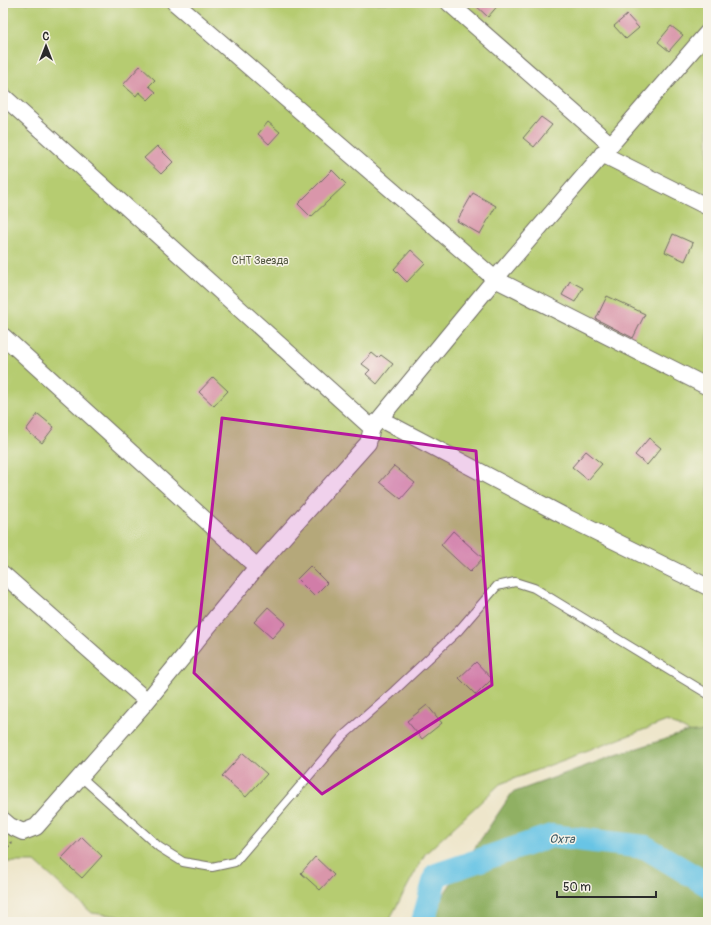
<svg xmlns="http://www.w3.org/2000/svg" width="711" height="925" viewBox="0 0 711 925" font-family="Pangolin,sans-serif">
<rect width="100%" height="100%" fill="#f7f3e8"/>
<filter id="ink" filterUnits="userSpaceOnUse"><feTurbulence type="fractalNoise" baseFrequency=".025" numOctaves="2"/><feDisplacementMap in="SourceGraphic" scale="8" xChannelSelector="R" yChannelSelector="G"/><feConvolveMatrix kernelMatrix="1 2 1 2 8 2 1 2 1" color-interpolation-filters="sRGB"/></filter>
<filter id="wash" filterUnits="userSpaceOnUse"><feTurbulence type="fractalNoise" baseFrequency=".012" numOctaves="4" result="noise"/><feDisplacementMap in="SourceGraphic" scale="16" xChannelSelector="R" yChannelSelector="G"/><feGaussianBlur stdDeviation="0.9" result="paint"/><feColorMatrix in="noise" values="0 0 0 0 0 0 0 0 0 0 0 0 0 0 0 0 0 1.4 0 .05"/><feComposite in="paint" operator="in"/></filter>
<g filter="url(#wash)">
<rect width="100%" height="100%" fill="#eee6cb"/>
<!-- green -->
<path fill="#b6cc71" stroke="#707c4e" d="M3 3H708V741L667 721 500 784 425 854 388 922H168L92 913 35 862H3Z"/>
<!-- forest -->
<path fill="#90b063" stroke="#5e6e47" d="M708 731V922H425L512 793 613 756 684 733Z"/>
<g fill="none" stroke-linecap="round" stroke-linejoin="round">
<!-- river -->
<path stroke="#67c4e5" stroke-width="24" d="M423 922 436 875 551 836 645 847 708 885"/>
</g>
<g id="blocks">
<!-- building -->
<path fill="#d996aa" d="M473 3H500L488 17Z
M627 15 639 28 626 39 614 26Z
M671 26 683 35 669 51 658 42Z
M140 66 155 80 149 86 156 92 148 100 139 92 136 96 123 85Z
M541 117 552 125 534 147 523 138Z
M268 122 280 132 269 144 258 134Z
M157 146 173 162 161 174 144 158Z
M332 170 346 184 311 217 298 204Z
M473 193 496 206 480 234 457 221Z
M673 234 693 243 685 261 665 252Z
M411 250 425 263 407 282 394 269Z
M570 281 583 288 575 302 562 295Z
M607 296 645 314 633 338 596 319Z
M372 353 378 358 381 355 393 364 377 384 366 374 370 370 362 364Z
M213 377 228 391 214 406 199 392Z
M38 414 54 427 42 443 26 430Z
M649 438 661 448 647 465 635 455Z
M586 451 602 464 588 480 572 467Z
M394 466 415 483 401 499 380 482Z
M453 531 483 558 470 572 441 545Z
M310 566 327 583 314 596 297 579Z
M268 607 286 623 272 638 254 622Z
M476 662 492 679 476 695 459 678Z
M427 705 442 723 422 739 407 721Z
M243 753 267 774 246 797 222 776Z
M82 837 102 856 82 878 61 859Z
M315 857 334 875 320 890 301 873Z"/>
</g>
</g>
<g filter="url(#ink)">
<use href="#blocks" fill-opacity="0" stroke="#6f6c63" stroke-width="1"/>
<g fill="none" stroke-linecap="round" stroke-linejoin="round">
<defs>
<path id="lane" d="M81 777 159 847 183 862 212 867 235 862 343 736 394 691 459 630 497 586 515 582 534 588 708 694"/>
<path id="street" d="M175 3 495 279 708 387
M449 3 610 144
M3 96 372 428
M602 154 708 207
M3 336 257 567
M380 419 564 516 708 587
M3 574 147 701
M3 820 10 826 23 832 36 827 147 701 257 567 368 443 372 428 495 279 708 32"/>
</defs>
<!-- lane casing -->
<use href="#lane" stroke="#6f6c63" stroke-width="10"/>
<!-- street casing -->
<use href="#street" stroke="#6f6c63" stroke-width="18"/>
<!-- path -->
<path stroke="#6f6c63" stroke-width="2.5" stroke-dasharray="3 3" stroke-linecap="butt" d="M3 852 12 842"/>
<!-- lane -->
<use href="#lane" stroke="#fff" stroke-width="8"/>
<!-- street -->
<use href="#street" stroke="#fff" stroke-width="16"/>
</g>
</g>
<!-- marked area -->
<path fill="#b5179e" fill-opacity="0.2" stroke="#b5179e" stroke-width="3" stroke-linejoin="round" d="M222 418 476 451 492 685 322 794 194 673Z"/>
<g text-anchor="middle" stroke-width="3" stroke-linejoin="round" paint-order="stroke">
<!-- park labels -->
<g font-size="11" fill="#4e533c" stroke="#f7f3e8">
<text x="260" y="264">СНТ Звезда</text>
</g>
<!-- water labels -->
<g font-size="12" font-style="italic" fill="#3d5963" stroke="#f7f3e8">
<text transform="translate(562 839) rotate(1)" y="4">Охта</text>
</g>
</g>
<!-- margin -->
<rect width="711" height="925" fill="none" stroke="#f7f3e8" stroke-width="16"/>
<!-- north arrow -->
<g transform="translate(46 46)" stroke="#f7f3e8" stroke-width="3" paint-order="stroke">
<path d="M0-3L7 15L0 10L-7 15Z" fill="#2b2b2b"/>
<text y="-6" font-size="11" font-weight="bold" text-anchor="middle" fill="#2b2b2b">С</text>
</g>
<!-- scale -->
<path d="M557 891v6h99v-6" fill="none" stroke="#2b2b2b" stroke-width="2"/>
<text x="563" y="891" font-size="12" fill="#2b2b2b" stroke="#f7f3e8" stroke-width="3" paint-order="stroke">50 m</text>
</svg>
